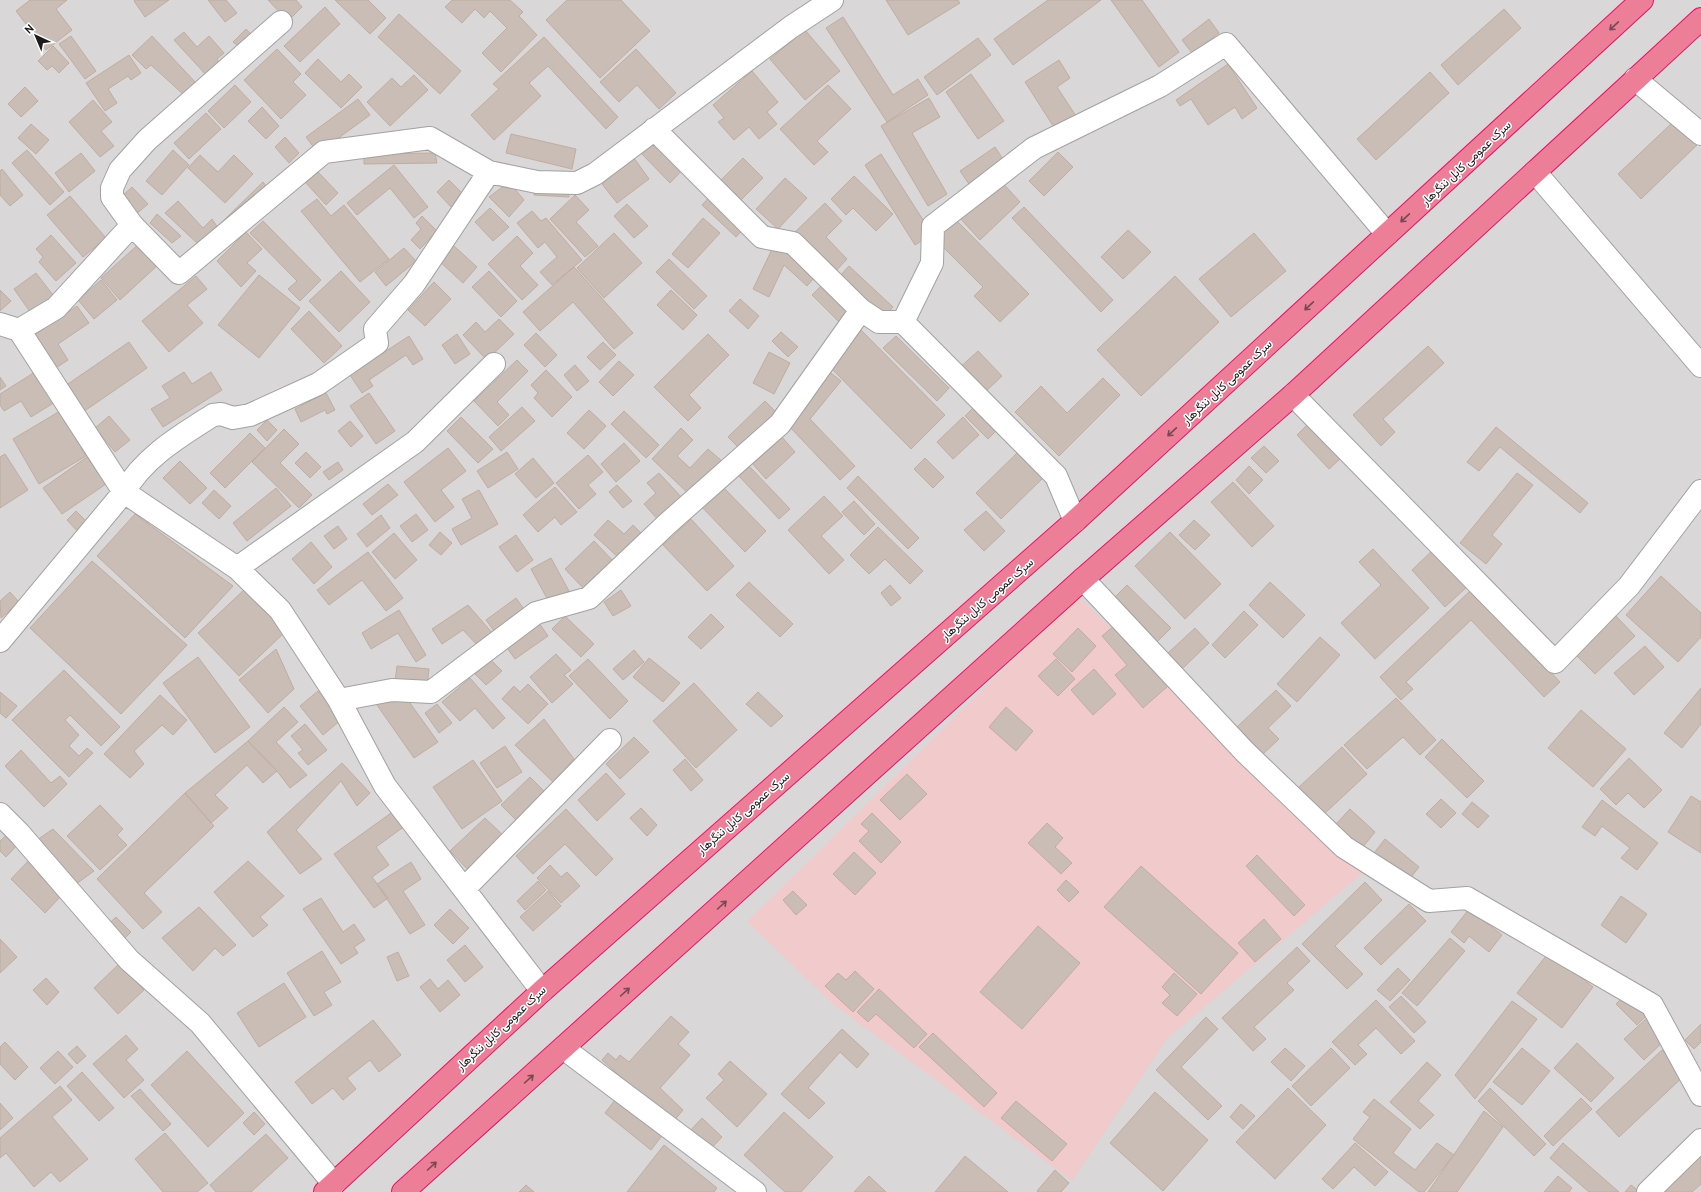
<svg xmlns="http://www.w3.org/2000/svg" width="1701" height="1192" viewBox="0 0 1701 1192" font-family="Overpass,Vazirmatn,sans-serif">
<rect width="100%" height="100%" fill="#eee8df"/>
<!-- residential -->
<path fill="#d9d7d8" d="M0 0H1701V1192H0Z"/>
<!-- commercial -->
<path fill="#f1cbcc" d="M1078 596 1363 873 1167 1039 1072 1181 834 1005 747 922Z"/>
<!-- building -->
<path fill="#c9bdb5" stroke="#c0ada0" d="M30 0H67L56 9 72 30 46 50 16 11Z
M135 0H169L145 17 134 1Z
M208 0H226L237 13 225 22Z
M268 0H296L302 7 288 21Z
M335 0H368L386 18 370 34Z
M452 0H510L523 12 519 16 537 35 501 72 482 53 507 28 490 11 484 18 475 9 462 23 445 7Z
M567 0H621L650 31 600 78 546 20Z
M886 0H958L960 3 908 35Z
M1048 0H1101L1013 65 994 39Z
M1111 0H1142L1179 52 1159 67Z
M325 7 340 24 300 62 284 46Z
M1504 9 1521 28 1458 85 1441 65Z
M399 14 461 71 440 94 378 37Z
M843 17 893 95 918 79 928 95 887 122 826 28Z
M1209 19 1219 33 1192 53 1182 40Z
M246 29 253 36 242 49 233 42Z
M805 30 840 71 805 100 770 59Z
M184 32 197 47 209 36 224 53 217 59 221 66 207 76 174 40Z
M71 36 96 71 85 79 59 44Z
M152 36 197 84 184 95 151 65 146 69 132 55Z
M544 37 618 117 606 129 548 66 529 83 541 96 494 140 471 115 499 89 493 84Z
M978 38 991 55 937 95 924 77Z
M53 46 69 63 59 73 52 66 47 70 38 61Z
M277 49 301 74 293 82 306 95 281 119 244 80Z
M636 49 676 93 659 109 637 85 619 102 600 82Z
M129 55 141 73 131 80 128 76 108 89 117 103 105 111 86 83Z
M318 59 341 82 349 74 362 87 341 108 305 73Z
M1059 60 1070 78 1057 87 1078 119 1057 132 1025 82Z
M1228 64 1257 108 1242 119 1235 107 1208 125 1191 99 1180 106 1176 100Z
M752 71 778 102 767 112 777 124 759 139 749 127 734 140 718 122 724 118 713 105Z
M1430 72 1449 93 1376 160 1357 139Z
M971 74 1004 121 978 139 946 92Z
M414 75 428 90 390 126 367 102 392 78 401 87Z
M235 85 251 102 224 128 208 111Z
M828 85 851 109 817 141 828 152 814 165 780 129Z
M25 87 38 101 21 117 8 104Z
M929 98 940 117 912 133 947 194 928 206 881 126Z
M358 99 370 115 318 153 306 137Z
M93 100 112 122 101 131 114 146 100 157 69 122Z
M262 107 279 126 266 139 248 121Z
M206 113 221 129 189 159 174 143Z
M1674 121 1697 145 1641 199 1618 174Z
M31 124 49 140 36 154 18 138Z
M511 134 576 149 572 169 506 153Z
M285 137 299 153 289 163 275 147Z
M659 139 686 166 670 183 642 154Z
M995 147 1006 164 971 187 960 171Z
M27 150 64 192 50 205 12 163Z
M173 150 189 165 162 195 146 181Z
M1058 152 1073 167 1044 196 1029 181Z
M81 153 95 171 69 192 55 173Z
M435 153 437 163 364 164V154Z
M881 154 932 234 915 245 865 165Z
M200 155 218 172 234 155 253 174 225 203 188 168Z
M634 158 649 179 617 203 602 184Z
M743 158 763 178 741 200 721 180Z
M394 165 428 207 414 218 390 188 357 215 347 203Z
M2 169 23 195 10 206 0 195V171Z
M318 172 338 193 326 205 306 183Z
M854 176 893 214 876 231 853 208 846 215 831 199Z
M785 178 807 198 778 229 756 209Z
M449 180 465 196 452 208 437 192Z
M1000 180 1020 202 980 240 960 218Z
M263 182 269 190 228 226 222 222Z
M509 182 524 200 509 217 489 197Z
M132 187 148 204 134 216 118 200Z
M534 187 568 189 569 197 534 195Z
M713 193 747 225 736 237 702 205Z
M575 195 589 210 576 222 598 246 585 257 550 219Z
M70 196 106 238 83 257 47 215Z
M317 199 331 216 344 205 389 259 360 282 301 211Z
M178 201 203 228 212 219 218 228 197 243 165 213Z
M825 203 842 221 826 237 847 259 834 273 794 233Z
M627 204 648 226 634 238 614 216Z
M1024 207 1113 300 1101 312 1012 218Z
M490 208 509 227 493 241 475 222Z
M532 211 541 221 546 218 582 260 552 285 540 272 557 257 545 242 538 248 517 223Z
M157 214 181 236 172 243 150 223Z
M422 216 437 231 420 249 411 240 421 229 416 223Z
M703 218 720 233 688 268 672 254Z
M955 219 1029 294 1000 322 974 296 983 287 935 239Z
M263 221 321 280 300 301 288 289 297 281 250 233Z
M1128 230 1151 252 1123 279 1101 257Z
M246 232 262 249 247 263 256 271 241 287 217 261Z
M614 233 642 263 604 298 577 268Z
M1254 233 1286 271 1231 317 1199 279Z
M51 235 76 263 56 281 39 262 43 257 36 249Z
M517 236 533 253 520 266 538 285 522 300 488 264Z
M141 242 160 263 120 300 101 278Z
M453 245 477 267 463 283 438 260Z
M774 245 788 248 816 276 807 286 784 265 769 297 753 289Z
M404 248 416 261 386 286 375 272Z
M669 259 707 296 694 309 656 272Z
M849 266 893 307 882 319 838 278Z
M574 267 633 333 614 349 573 302 540 331 523 312Z
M341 271 370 302 339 332 309 301Z
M489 271 517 301 501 317 472 287Z
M36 273 56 299 33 316 14 289Z
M259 275 300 308 259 358 218 325Z
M196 276 207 289 187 305 203 323 169 352 142 321Z
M1175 276 1219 322 1141 396 1097 350Z
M101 280 117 300 94 319 78 300Z
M434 282 451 299 425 326 408 310Z
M825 282 852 308 839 322 812 295Z
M0 290 11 301 0 311Z
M671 290 697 315 683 330 657 305Z
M740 299 759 316 748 329 729 311Z
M77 306 89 323 58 344 68 360 51 371 30 338Z
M309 311 342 346 324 363 291 329Z
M499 319 514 334 487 360 463 335 476 322 485 332Z
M861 330 945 415 911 449 827 364Z
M781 332 798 347 788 357 772 341Z
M536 333 557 355 545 367 524 345Z
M457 334 470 354 455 364 442 345Z
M708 334 729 355 689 395 701 408 688 421 654 387Z
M409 336 423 359 413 365 406 355 369 380 373 386 362 393 350 375Z
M896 336 949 388 937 401 883 348Z
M129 342 147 368 83 412 65 386Z
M603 342 616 355 600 370 587 357Z
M1428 346 1444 363 1383 419 1395 432 1381 446 1353 415Z
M978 351 1002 376 982 395 958 369Z
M769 352 790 363 774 394 753 383Z
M517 360 528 371 497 402 509 415 498 426 474 401Z
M619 361 634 375 613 396 599 382Z
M575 365 589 381 577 391 564 375Z
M546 370 572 397 552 417 534 398 538 393 531 385Z
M827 370 841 381 810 419 855 466 840 480 788 425Z
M35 372 55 402 31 417 21 401 4 411 0 405V394Z
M184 372 192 384 211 372 222 390 163 427 151 409 170 398 162 386Z
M0 377 6 386 0 390Z
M1103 378 1120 395 1059 456 1015 412 1041 386 1067 413Z
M326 393 335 410 327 414 325 410 301 422 295 409Z
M369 393 395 431 376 444 350 406Z
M765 401 778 414 741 450 728 437Z
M522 407 535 421 501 451 489 437Z
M974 407 997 430 988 439 965 416Z
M589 410 606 426 584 449 567 433Z
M60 411 86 456 39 484 13 439Z
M624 411 659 445 646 458 611 424Z
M109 416 130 440 115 452 95 428Z
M461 417 493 449 478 463 447 431Z
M963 417 979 435 953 459 937 442Z
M267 420 277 430 267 441 257 430Z
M350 421 363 436 351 447 338 431Z
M1309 423 1342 457 1329 469 1297 435Z
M1496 427 1588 503 1580 513 1500 447 1479 471 1467 462Z
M681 428 693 440 677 456 690 468 708 449 723 462 691 496 652 459Z
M284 429 299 444 280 463 312 495 299 508 252 462Z
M250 433 265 448 225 488 210 473Z
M781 436 795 452 766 479 751 462Z
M624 443 640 461 616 482 601 464Z
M1264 446 1279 461 1266 473 1251 458Z
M448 448 466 471 441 490 454 507 435 522 404 482Z
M306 452 321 467 310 478 295 463Z
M507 452 518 469 488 488 477 471Z
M1018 452 1044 477 1001 519 976 493Z
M5 454 28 490 0 508V457Z
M588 455 603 472 588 485 596 494 579 509 556 483Z
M87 457 106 484 62 514 43 488Z
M533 458 554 483 536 498 515 474Z
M925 458 944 477 933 488 914 469Z
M180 461 207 488 190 504 163 478Z
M338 462 343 470 329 480 323 472Z
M748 465 790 509 779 519 738 475Z
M1249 466 1263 480 1249 494 1236 480Z
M659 473 684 500 660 522 644 504 656 493 647 483Z
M1517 473 1533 485 1492 535 1502 544 1486 564 1460 543Z
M858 476 919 538 908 549 847 488Z
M1233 482 1274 526 1252 547 1211 502Z
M388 484 398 495 372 515 363 504Z
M720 484 766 531 745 552 700 505Z
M617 485 632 501 623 508 609 492Z
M555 487 577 512 561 525 555 517 538 532 523 515Z
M276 488 291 506 247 541 233 523Z
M214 490 231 506 219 519 202 503Z
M479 490 498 524 461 545 452 529 472 518 462 499Z
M824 496 843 516 821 536 844 560 829 574 788 530Z
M854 501 875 524 864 535 842 512Z
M76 511 90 525 80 534 67 520Z
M986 511 1005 531 984 551 964 530Z
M135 514 233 586 185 638 97 556Z
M416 514 428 530 412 542 400 526Z
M381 515 390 528 367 547 357 534Z
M691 519 734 566 707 591 663 545Z
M608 520 624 534 633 525 643 535 620 559 594 535Z
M1194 520 1210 535 1195 550 1179 535Z
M338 526 347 539 334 549 324 536Z
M878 527 923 571 910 584 885 559 869 574 850 555Z
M440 532 452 543 441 555 429 545Z
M1170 532 1221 584 1185 619 1135 566Z
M394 533 417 560 395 579 372 552Z
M516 535 533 560 517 572 499 547Z
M594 541 615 563 586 591 565 569Z
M311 542 332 567 314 584 292 559Z
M1435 548 1469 585 1445 607 1412 570Z
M1373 549 1429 608 1375 659 1341 623 1381 585 1359 562Z
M368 552 403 598 386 611 362 580 329 605 317 590Z
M551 558 569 591 549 602 531 569Z
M92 561 187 645 121 714 30 628Z
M1661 576 1701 613V637L1678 662 1626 615Z
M749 582 793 624 780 637 736 595Z
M1270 582 1305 615 1283 638 1249 605Z
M890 585 901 598 891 606 881 593Z
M1127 585 1171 628 1157 642 1113 599Z
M245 589 286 631 239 676 198 633Z
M1472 589 1560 682 1544 697 1471 620 1406 682 1413 689 1401 700 1380 677Z
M621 590 631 606 613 616 604 602Z
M10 592 19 602 1 618 0 601Z
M516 598 526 612 497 635 486 620Z
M468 605 494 635 480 648 463 630 442 644 432 629Z
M399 610 426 655 416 662 398 633 371 649 362 633Z
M1244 611 1258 625 1225 658 1212 645Z
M711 614 724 627 701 649 688 637Z
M1615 615 1635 636 1595 674 1575 654Z
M565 616 594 644 581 657 552 629Z
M535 617 548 636 515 659 502 641Z
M1115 625 1168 686 1143 708 1115 675 1127 665 1102 636Z
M1078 628 1096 646 1072 672 1053 654Z
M1195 628 1209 643 1182 669 1167 654Z
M1320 637 1340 655 1297 702 1277 684Z
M1645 646 1664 667 1634 695 1614 673Z
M276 649 294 689 268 713 239 680Z
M634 650 644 662 623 680 613 669Z
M556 654 571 670 564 675 573 684 552 703 530 677Z
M198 657 250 727 215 753 163 683Z
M649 658 680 683 663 702 633 677Z
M588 659 628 701 610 719 569 676Z
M1056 659 1075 679 1058 696 1038 676Z
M491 660 502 671 486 685 475 674Z
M397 666 429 669 427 685 395 682Z
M1094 669 1116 694 1093 715 1071 690Z
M64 670 120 727 101 746 70 715 65 720 79 735 69 746 79 756 87 748 93 753 69 777 12 720Z
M470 678 505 718 493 729 475 708 460 721 442 702Z
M694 683 737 730 696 768 653 721Z
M528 684 548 704 528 724 502 699 514 686 520 692Z
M1701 688V724L1682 748 1664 733Z
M1276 690 1291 706 1268 728 1279 739 1263 754 1237 727Z
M318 691 342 719 323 735 300 706Z
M0 692 17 706 6 718 0 713Z
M402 692 438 742 414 758 377 705Z
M758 692 783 716 771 727 746 704Z
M160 695 187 720 173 735 162 725 134 751 144 764 130 778 104 754Z
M1396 698 1436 740 1420 755 1403 737 1367 769 1344 745Z
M437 704 452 723 439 733 425 713Z
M284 707 298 722 276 742 307 775 290 788 277 771 248 741Z
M1006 707 1033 731 1016 751 989 727Z
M1581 710 1626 749 1593 787 1548 748Z
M544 719 574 759 553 782 515 745Z
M305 724 327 750 308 765 298 753 303 750 291 736Z
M634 737 649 752 620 779 606 764Z
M1442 739 1484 781 1467 798 1425 757Z
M248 741 277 771 263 783 247 765 215 795 228 808 211 823 185 793Z
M505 746 522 772 497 788 480 763Z
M1342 747 1367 774 1323 815 1298 788Z
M21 750 51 783 60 776 67 784 44 807 5 766Z
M1629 758 1662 790 1644 808 1628 793 1616 805 1600 789Z
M685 759 703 780 691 791 673 770Z
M473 760 502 801 462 829 433 787Z
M342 763 370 793 357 806 341 781 296 830 322 859 300 874 267 832Z
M606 773 625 794 597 821 578 800Z
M907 774 927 794 900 820 880 800Z
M530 777 546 793 517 821 501 805Z
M185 793 214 826 144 893 162 912 143 929 97 879Z
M1691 796 1701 802V853L1668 832Z
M1441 799 1456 813 1441 828 1426 814Z
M1602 800 1658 843 1637 870 1621 858 1630 848 1602 826 1595 836 1582 827Z
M1472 802 1489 816 1478 828 1462 814Z
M100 805 123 829 117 835 127 845 100 870 67 836Z
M398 808 409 823 376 847 389 865 372 877 388 898 374 908 334 854Z
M641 808 657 825 647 836 630 818Z
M566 809 613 859 596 876 565 844 533 874 516 856Z
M1350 809 1375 832 1362 848 1336 824Z
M872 813 901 842 881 863 859 841 869 831 861 824Z
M485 818 506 838 471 873 450 851Z
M1047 823 1063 838 1055 847 1072 863 1061 874 1028 843Z
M53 829 94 871 72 887 34 842Z
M9 833 20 842 6 857 0 851V841Z
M1385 839 1419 867 1408 881 1374 853Z
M854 852 876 873 855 895 833 874Z
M34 855 45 867 38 874 61 896 45 913 11 879Z
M1257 855 1305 905 1294 916 1246 866Z
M248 861 284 896 260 917 268 925 253 937 214 892Z
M411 862 421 879 403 891 425 925 410 934 377 884Z
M550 865 561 877 567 872 580 886 561 903 537 878Z
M1141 866 1238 953 1201 994 1104 907Z
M1066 880 1079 892 1069 902 1057 890Z
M538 881 546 890 525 910 517 901Z
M1365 882 1382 900 1335 946 1363 974 1347 989 1302 944Z
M548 891 561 906 533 931 520 917Z
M793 891 807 905 796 915 783 900Z
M1621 896 1647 914 1626 943 1601 925Z
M321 898 343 932 354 924 365 940 354 947 358 953 341 964 303 909Z
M1409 904 1426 921 1381 965 1364 948Z
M199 907 236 945 223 956 215 948 193 971 162 938Z
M450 909 469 928 453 944 434 925Z
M1469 909 1502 935 1489 952 1469 936 1464 943 1451 932Z
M116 917 131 932 119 944 104 928Z
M1264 919 1281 939 1255 962 1238 943Z
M1038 926 1080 963 1022 1029 980 992Z
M1450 938 1465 951 1417 1006 1402 993Z
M0 939 17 957 0 973Z
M465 945 483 967 465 982 447 960Z
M1297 947 1310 961 1287 983 1294 990 1254 1027 1266 1039 1253 1051 1222 1018Z
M322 951 341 982 324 992 332 1005 314 1016 287 973Z
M398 952 409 976 397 981 387 957Z
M1549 952 1593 987 1562 1028 1517 993Z
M119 964 144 990 118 1014 94 988Z
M1398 968 1410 980 1390 1001 1377 990Z
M855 971 874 989 853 1012 825 986 838 973 846 980Z
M1174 973 1197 994 1177 1016 1162 1003 1170 995 1162 987Z
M46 978 59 992 47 1005 33 990Z
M430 979 438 989 448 980 460 995 440 1012 420 987Z
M284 983 306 1017 259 1047 237 1013Z
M879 989 927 1034 914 1048 876 1014 868 1022 857 1012Z
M1625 995 1646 1016 1637 1025 1616 1004Z
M1401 996 1426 1022 1414 1033 1389 1007Z
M1376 1000 1415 1041 1401 1054 1376 1028 1358 1045 1367 1054 1355 1065 1332 1042Z
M1512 1001 1537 1019 1475 1099 1455 1075Z
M671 1016 689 1032 678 1044 690 1055 660 1088 683 1110 672 1123 602 1060 608 1053 616 1060 620 1055 629 1062Z
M1206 1017 1218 1029 1181 1067 1222 1106 1208 1120 1156 1070Z
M1647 1018 1666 1039 1644 1060 1624 1039Z
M373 1020 401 1055 379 1072 370 1060 347 1078 356 1089 343 1100 333 1088 312 1104 295 1082Z
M1701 1024V1042L1694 1049 1685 1040Z
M842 1029 869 1054 857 1068 840 1052 808 1088 825 1103 809 1119 781 1094Z
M933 1033 997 1093 984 1107 919 1047Z
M126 1035 138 1049 126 1060 144 1080 124 1098 93 1064Z
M5 1042 28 1067 15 1080 0 1064V1047Z
M1577 1043 1614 1078 1591 1102 1554 1068Z
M77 1046 86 1056 77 1064 68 1054Z
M1285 1048 1305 1066 1291 1081 1271 1062Z
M1331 1048 1350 1068 1311 1106 1292 1086Z
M1522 1048 1550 1071 1522 1105 1493 1082Z
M1662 1050 1685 1075 1619 1137 1596 1112Z
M58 1051 73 1067 55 1084 40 1068Z
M187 1051 244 1113 208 1147 151 1085Z
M730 1061 767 1094 737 1127 706 1098 724 1080 718 1074Z
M1427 1062 1441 1075 1418 1101 1434 1115 1420 1129 1390 1102Z
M82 1072 114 1108 99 1121 67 1086Z
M60 1086 72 1100 52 1117 88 1159 60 1182 51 1172 34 1187 6 1153 0 1158V1138Z
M1288 1088 1326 1125 1275 1179 1236 1142Z
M1490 1088 1546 1144 1534 1156 1478 1101Z
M140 1089 171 1124 163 1131 131 1096Z
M1155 1092 1208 1140 1163 1191 1110 1143Z
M618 1096 664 1133 651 1150 605 1113Z
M1581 1098 1592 1109 1553 1146 1544 1136Z
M1374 1099 1411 1129 1393 1153 1415 1170 1437 1143 1454 1155 1424 1192H1419L1353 1139 1370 1117 1363 1112Z
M1016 1101 1067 1144 1052 1161 1001 1118Z
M0 1103 13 1118 0 1130Z
M1241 1104 1255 1116 1243 1129 1230 1117Z
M1484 1111 1503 1127 1457 1192H1428Z
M254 1112 265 1124 254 1135 243 1123Z
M784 1112 833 1157 801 1192H785L744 1155Z
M702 1118 722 1137 707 1153 687 1134Z
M165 1133 208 1183 197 1192H163L135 1159Z
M266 1134 288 1158 251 1192H216L210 1185Z
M1355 1143 1388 1172 1375 1186 1354 1167 1333 1189 1322 1179Z
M1563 1143 1619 1192H1589L1550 1158Z
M664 1145 717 1188 714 1192H627Z
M1701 1154V1184L1692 1192H1658Z
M965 1156 1008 1192H935Z
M1055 1170 1069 1183 1061 1192H1038L1037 1191Z
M869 1176 886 1192H854Z
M1558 1176 1572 1188 1569 1192H1544Z
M526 1185 534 1192H519Z
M1631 1185 1640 1192H1625Z"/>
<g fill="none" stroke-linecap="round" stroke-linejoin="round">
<defs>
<path id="minor" d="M1635 79 1701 134
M654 129 762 237 793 243 861 310 879 322H903L1056 476 1075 521
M1535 172 1701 366
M132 225 112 197V188L120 170 147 140 281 22
M903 322 932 263 933 226 1034 148 1160 86 1226 44 1387 234
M0 324 19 330 56 308 132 225 179 273 324 152 430 138 489 172 537 182 577 183 595 174 791 27 832 0
M19 330 124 492 237 568 280 610 339 700 385 786 542 991
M1293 395 1555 662 1629 586 1701 491
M237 568 415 442 494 364
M1083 579 1245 752 1344 847 1429 901 1467 898 1652 1005 1701 1095
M0 641 124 492C144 457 180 436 213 415L221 414 233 418 250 415 318 384 377 343 375 329 414 284 489 172
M339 700 392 690 431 692 536 613 589 598 667 524 780 424 861 310
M0 814 19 833 129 960 200 1023 334 1184
M464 889 610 740
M563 1048 755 1192
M1648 1192 1701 1140"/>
<path id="highway" d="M325 1192 542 991 1075 521 1642 0
M403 1192 1083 579 1293 395 1701 19"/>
</defs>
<!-- minor casing -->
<use href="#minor" stroke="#a2a2a2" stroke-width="24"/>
<!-- highway casing -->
<use href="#highway" stroke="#e31465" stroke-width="24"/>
<!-- minor -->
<use href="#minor" stroke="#fff" stroke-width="22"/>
<!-- highway -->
<use href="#highway" stroke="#ed7e98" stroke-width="22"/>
</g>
<!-- one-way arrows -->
<defs><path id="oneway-shaft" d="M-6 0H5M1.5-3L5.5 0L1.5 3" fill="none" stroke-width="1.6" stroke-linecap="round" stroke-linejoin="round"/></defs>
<g stroke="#794853">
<use href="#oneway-shaft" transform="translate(1614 26) rotate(137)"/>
<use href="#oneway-shaft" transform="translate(1405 218) rotate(137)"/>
<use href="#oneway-shaft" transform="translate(1309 306) rotate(137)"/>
<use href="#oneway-shaft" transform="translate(1172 432) rotate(137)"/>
<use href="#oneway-shaft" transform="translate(722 905) rotate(-42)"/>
<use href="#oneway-shaft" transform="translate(625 992) rotate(-42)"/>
<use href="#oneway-shaft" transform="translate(529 1079) rotate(-42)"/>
<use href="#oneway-shaft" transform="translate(432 1166) rotate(-42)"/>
</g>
<g text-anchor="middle" stroke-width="3" stroke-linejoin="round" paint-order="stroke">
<!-- street labels -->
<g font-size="12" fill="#1b1b1b" stroke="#fff">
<text transform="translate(1466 163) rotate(-43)" y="4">سرک عمومی کابل ننگرهار</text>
<text transform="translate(1227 382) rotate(-43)" y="4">سرک عمومی کابل ننگرهار</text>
<text transform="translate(987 599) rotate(-41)" y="4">سرک عمومی کابل ننگرهار</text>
<text transform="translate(743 813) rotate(-41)" y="4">سرک عمومی کابل ننگرهار</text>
<text transform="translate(501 1028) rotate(-43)" y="4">سرک عمومی کابل ننگرهار</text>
</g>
</g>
<!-- north arrow -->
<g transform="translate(36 36) rotate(316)" stroke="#ffffff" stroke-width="3" paint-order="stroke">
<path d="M0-3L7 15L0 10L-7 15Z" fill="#1b1b1b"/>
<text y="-6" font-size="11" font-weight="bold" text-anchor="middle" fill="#1b1b1b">N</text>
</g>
</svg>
